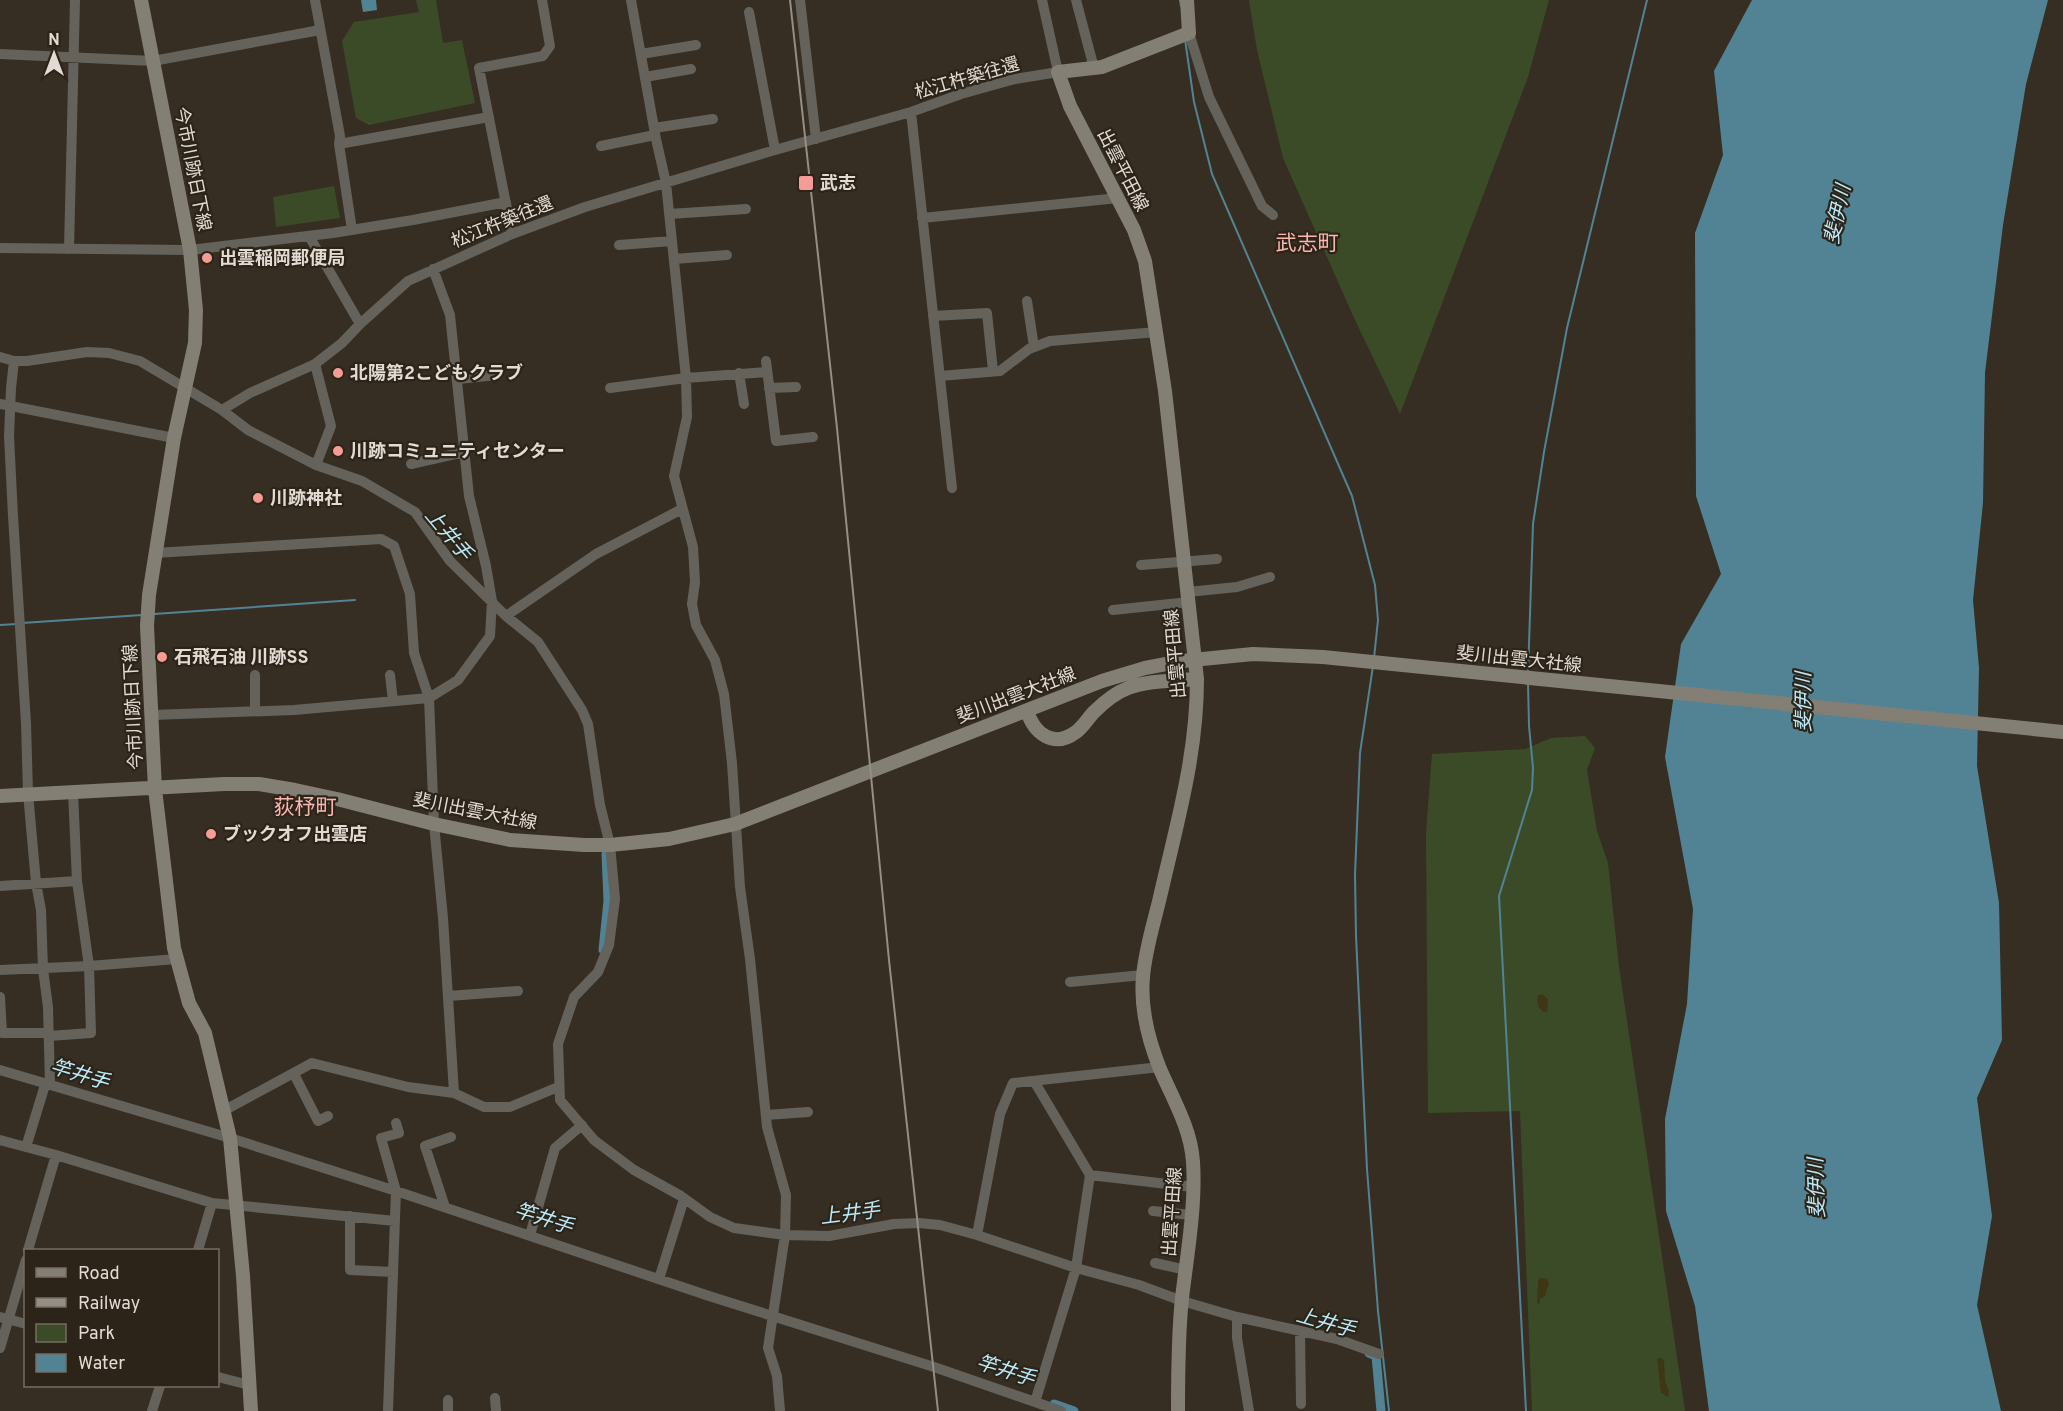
<svg xmlns="http://www.w3.org/2000/svg" width="2063" height="1411" viewBox="0 0 2063 1411" font-family="Overpass,'Noto Sans JP',sans-serif">
<rect width="100%" height="100%" fill="#362e22"/>
<!-- green -->
<path fill="#3c4b27" d="M416 0H436L443 43 462 40 475 103 369 125 356 118 342 41 354 22 419 12Z
M1249 0H1549L1528 77 1400 414 1355 320 1283 158 1257 50Z
M334 186 340 218 276 227 273 197Z
M1585 736 1595 748 1587 770 1597 831 1608 863 1619 967 1685 1411H1532L1520 1111 1428 1113 1426 834 1432 754 1525 749 1551 738Z"/>
<!-- sand -->
<path fill="#3f3616" d="M1542 994 1548 999 1547 1012H1543C1538 1008 1536 1002 1538 995Z
M1541 1278 1547 1279 1549 1283 1545 1296 1540 1299 1539 1304 1537 1303 1538 1280Z
M1657 1358H1661L1664 1360 1665 1381 1669 1391 1668 1397 1661 1393Z"/>
<!-- water -->
<path fill="#528395" d="M361 0H376L377 10 363 12Z
M1752 0H2048L2026 84 2003 225 1985 373 1983 503 1973 600 1979 668 1977 766 1999 903 2002 1040 1977 1098 1992 1216 1977 1305 2001 1411H1709L1695 1306 1666 1211 1665 1119 1687 1004 1693 909 1665 757 1681 644 1721 574 1696 496 1695 233 1723 155 1714 71Z"/>
<g fill="none" stroke-linecap="round" stroke-linejoin="round">
<!-- stream -->
<path stroke="#528395" stroke-width="2" d="M1180 0 1181 6
M1185 39 1194 102 1212 174 1352 496 1375 585 1378 620 1374 658
M154 614 355 600
M22 623 142 615
M0 625 17 624
M1373 666 1360 753 1355 875 1356 936 1367 1169 1378 1311 1389 1411
M1528 674 1533 524 1544 452 1567 328 1647 0
M1526 1411 1499 896 1532 790 1533 768 1529 726 1528 683"/>
<!-- canal -->
<path stroke="#528395" stroke-width="9" d="M603 950 608 901 606 854
M1369 1353 1376 1356 1381 1411
M1054 1404 1074 1411"/>
<!-- street -->
<path stroke="#65625c" stroke-width="10" d="M315 0 340 136 339 144 352 230
M631 0 656 139 666 183 686 378 687 417 674 476 693 547 695 582 692 604 696 625 715 660 724 694 732 763 740 887 750 959 767 1127 786 1195 785 1235 768 1348 777 1376 780 1411
M800 0 816 139
M1076 0 1094 68
M749 12 775 150
M1189 33 1209 97 1262 206 1273 215
M0 54 153 61 320 30
M641 54 696 45
M645 77 691 69
M911 112 952 488
M654 128 713 119
M339 144 489 117
M601 146 655 135
M669 214 746 209
M922 218 1118 198
M512 234 479 68 543 56 550 46 542 0
M309 236 360 324
M619 245 672 241
M0 248 190 250 333 233 413 220 506 202
M69 249 75 0
M674 259 727 255
M1027 301 1034 347
M933 316 987 313 993 371
M0 357 14 361H27L87 352 109 353 140 361 222 410 248 430 316 465 362 481 415 512 450 561 506 616 538 642 582 710 588 724 600 805 610 845 615 899 609 945 598 972 574 997 558 1044 560 1100 594 1140 634 1170 681 1196 710 1217 734 1228 785 1235 829 1236 894 1224 919 1223 940 1225 977 1235 1076 1268 1139 1285 1182 1301 1237 1317 1337 1339 1379 1354
M14 361 11 388 9 436 13 516 26 723 28 793 36 883 41 910 43 969 48 1007 50 1085
M766 361 776 441 813 437
M315 364 331 426 316 465
M739 373 744 404
M940 376 1000 371 1029 349 1050 341 1157 332
M458 379 497 375
M610 388 686 378 767 372
M769 388 796 387
M0 404 174 438
M222 410 250 393 315 364 342 343 360 324 408 281 512 234 585 207 775 150 911 112 961 94 1015 79 1058 72 1042 0
M411 464 464 452
M155 553 381 539 394 546 410 594 414 653 429 698 434 824 443 918 454 1093
M1141 565 1217 559
M1188 592 1237 587 1270 577
M1113 610 1189 602
M506 616 596 554 682 509
M255 675V711
M390 675 393 701
M152 715 294 710 429 698 458 680 490 636 492 601 486 566 469 496 450 315 433 269
M0 886 77 881
M0 970 89 966 177 959
M1070 982 1143 975
M448 996 518 991
M0 997 2 1033H48
M49 1036 91 1033 89 966 77 881 73 792
M0 1070 230 1138 396 1191 709 1296 934 1367 1061 1411
M294 1074 318 1121 328 1116
M1034 1081 1090 1175 1193 1187
M45 1085 26 1147 56 1155 212 1203 395 1221
M225 1110 312 1063 408 1087 454 1093 484 1107H510L558 1087
M766 1115 808 1112
M0 1140 26 1147
M445 1207 425 1146 451 1137
M1153 1211 1191 1215
M350 1216V1270L393 1272
M530 1235 555 1148 582 1125
M977 1235 1000 1114 1013 1083 1160 1067
M28 1250 56 1155
M198 1250 212 1203
M1155 1263 1186 1270
M659 1279 684 1199
M0 1317 26 1324
M1237 1317V1338L1249 1411
M1300 1332 1301 1404
M0 1348 26 1260
M218 1377 249 1385
M495 1398 496 1411
M1035 1402 1076 1268 1090 1175
M152 1411 160 1386
M388 1411 396 1191 381 1138 399 1133 396 1123
M448 1411V1400"/>
<!-- secondary -->
<path stroke="#837f75" stroke-width="14" d="M141 0 190 250 196 310 195 343 174 438 149 595 147 626 155 789 174 948 189 1003 205 1033 230 1138 243 1276 251 1411
M1027 711C1034 733 1053 749 1076 732 1083 727 1088 718 1094 712 1104 702 1115 693 1128 688 1148 680 1175 681 1197 679
M0 796 224 784H259L295 790 337 799 434 824 510 840 584 845H610L669 839 735 824 1102 681 1145 668 1182 661
M1178 1411C1178 1374 1178 1335 1182 1298 1187 1256 1196 1204 1193 1162 1191 1129 1173 1099 1160 1069 1148 1039 1140 1009 1143 977 1145 950 1154 923 1160 897 1177 823 1197 755 1197 679L1165 391 1145 261 1134 230 1070 106 1058 72 1102 67 1189 33 1187 0"/>
<!-- rail -->
<path stroke="#948e84" stroke-width="2" d="M790 0 837 428 889 960 938 1411"/>
<!-- secondary-bridge -->
<path stroke="#837f75" stroke-width="14" d="M1182 661 1253 654 1323 657 2063 732"/>
</g>
<!-- markers -->
<g fill="#f59c96" stroke="#2c2418" stroke-width="2">
<rect x="798" y="175" width="16" height="16" rx="3"/>
<circle cx="207" cy="258" r="6"/>
<circle cx="338" cy="373" r="6"/>
<circle cx="338" cy="451" r="6"/>
<circle cx="258" cy="498" r="6"/>
<circle cx="162" cy="657" r="6"/>
<circle cx="211" cy="834" r="6"/>
</g>
<g text-anchor="middle" stroke-width="4.5" stroke-linejoin="round" paint-order="stroke">
<!-- street labels -->
<g font-size="18" fill="#e1dbd4" stroke="#2c2418">
<text transform="translate(967 78) rotate(-16)" y="6">松江杵築往還</text>
<text transform="translate(193 169) rotate(79)" y="6">今市川跡日下線</text>
<text transform="translate(1123 170) rotate(63)" y="6">出雲平田線</text>
<text transform="translate(502 222) rotate(-22)" y="6">松江杵築往還</text>
<text transform="translate(1175 654) rotate(-95)" y="6">出雲平田線</text>
<text transform="translate(1519 659) rotate(6)" y="6">斐川出雲大社線</text>
<text transform="translate(1016 695) rotate(-21)" y="6">斐川出雲大社線</text>
<text transform="translate(133 707) rotate(-93)" y="6">今市川跡日下線</text>
<text transform="translate(475 811) rotate(11)" y="6">斐川出雲大社線</text>
<text transform="translate(1172 1212) rotate(-86)" y="6">出雲平田線</text>
</g>
<!-- poi labels -->
<g font-size="18" font-weight="bold" fill="#e1dbd4" stroke="#2c2418" text-anchor="start">
<text x="820" y="189">武志</text>
<text x="219" y="264">出雲稲岡郵便局</text>
<text x="350" y="379">北陽第2こどもクラブ</text>
<text x="350" y="457">川跡コミュニティセンター</text>
<text x="270" y="504">川跡神社</text>
<text x="174" y="663">石飛石油 川跡SS</text>
<text x="223" y="840">ブックオフ出雲店</text>
</g>
<!-- water labels -->
<g font-size="20" font-style="italic" fill="#bbeafb" stroke="#2c2418">
<text transform="translate(1837 214) rotate(-78)" y="7">斐伊川</text>
<text transform="translate(449 534) rotate(50)" y="7">上井手</text>
<text transform="translate(1803 702) rotate(-90)" y="7">斐伊川</text>
<text transform="translate(80 1074) rotate(17)" y="7">竿井手</text>
<text transform="translate(1816 1188) rotate(-92)" y="7">斐伊川</text>
<text transform="translate(850 1213) rotate(-7)" y="7">上井手</text>
<text transform="translate(544 1218) rotate(18)" y="7">竿井手</text>
<text transform="translate(1326 1322) rotate(16)" y="7">上井手</text>
<text transform="translate(1006 1370) rotate(18)" y="7">竿井手</text>
</g>
<!-- quarter labels -->
<g font-size="21" fill="#f9b5b0" stroke="#2c2418">
<text x="1307" y="250">武志町</text>
<text x="305" y="814">荻杼町</text>
</g>
</g>
<!-- legend -->
<rect x="24" y="1249" width="195" height="138" fill="#2c2418" stroke="#746d63" stroke-width="1.5"/>
<rect x="36" y="1268" width="30" height="9" fill="#837f75" stroke="#746d63" stroke-width="1.5"/>
<text x="78" y="1279" font-size="18" fill="#e1dbd4">Road</text>
<rect x="36" y="1298" width="30" height="9" fill="#948e84" stroke="#746d63" stroke-width="1.5"/>
<text x="78" y="1309" font-size="18" fill="#e1dbd4">Railway</text>
<rect x="36" y="1324" width="30" height="18" fill="#3c4b27" stroke="#746d63" stroke-width="1.5"/>
<text x="78" y="1339" font-size="18" fill="#e1dbd4">Park</text>
<rect x="36" y="1354" width="30" height="18" fill="#528395" stroke="#746d63" stroke-width="1.5"/>
<text x="78" y="1369" font-size="18" fill="#e1dbd4">Water</text>
<!-- north arrow -->
<g transform="translate(54 54)" stroke="#2c2418" stroke-width="4.5" paint-order="stroke">
<path d="M0-4.5L10 22L0 15L-10 22Z" fill="#e1dbd4"/>
<text y="-9" font-size="16" font-weight="bold" text-anchor="middle" fill="#e1dbd4">N</text>
</g>
</svg>
